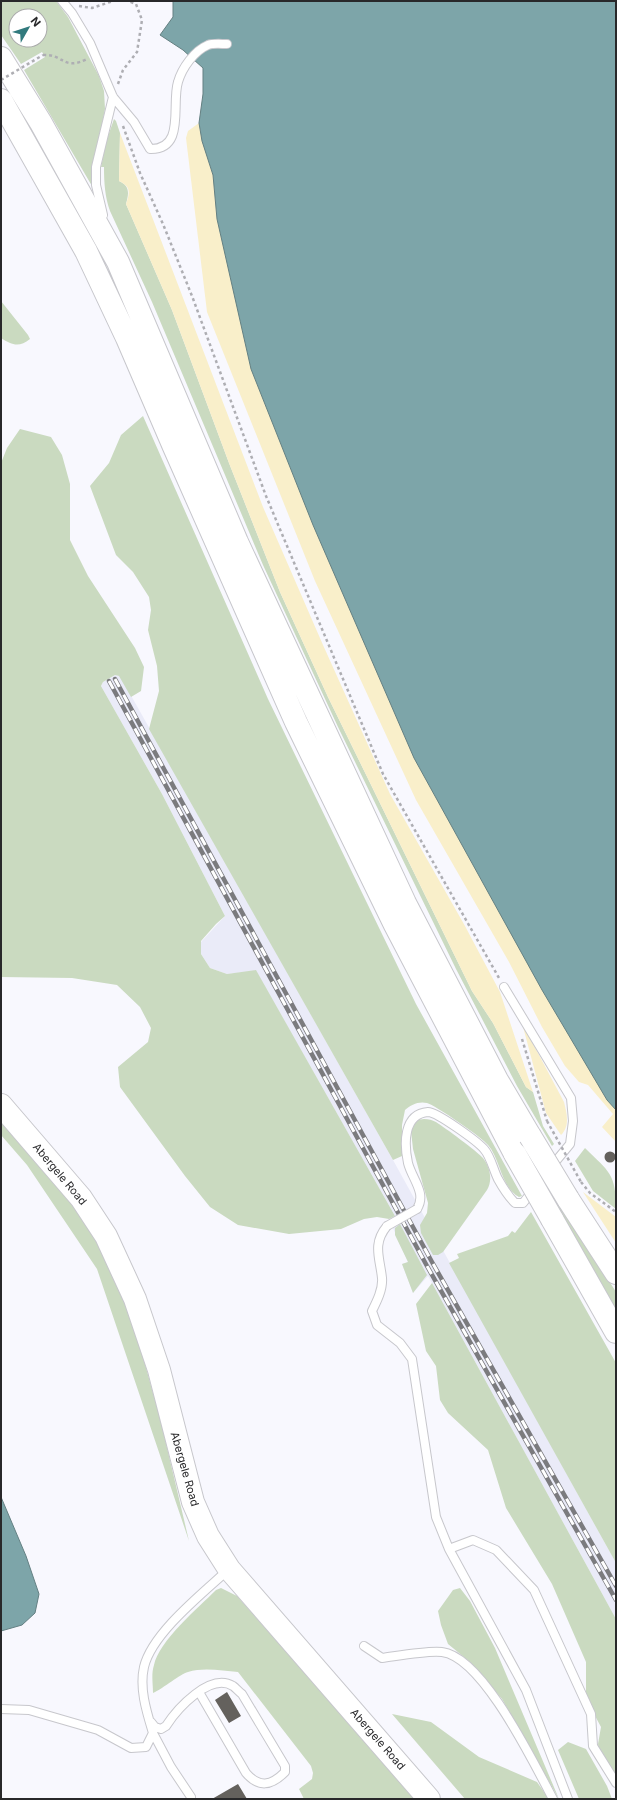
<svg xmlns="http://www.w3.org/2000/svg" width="617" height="1800" viewBox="0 0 617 1800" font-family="Inter,sans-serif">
<rect width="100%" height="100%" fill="#f8f8fe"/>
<!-- built -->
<path fill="#eaebf8" d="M115 675 120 676 393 1160 616 1563V1619L428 1276 413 1293 402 1264 408 1262 389 1219 395 1216 256 971 227 974 210 968 201 954V942L225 916 162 794 101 686 103 682Z"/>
<!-- green -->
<path fill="#cadac0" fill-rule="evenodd" d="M1 1H56L68 17 99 76 104 91 105 109 94 166 92 186 24 70 45 57 42 52 21 64 1 35ZM16 16H40V40H16Z
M114 119 116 121 120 133 119 181C130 186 129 193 126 204L172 310 229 463 280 592 328 697 472 991 493 1023 526 1087 533 1092 543 1126 554 1144 552 1146 517 1086 456 969 338 727 263 565 152 302 110 211C105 197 104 183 104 167H101L106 142Z
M1 301 28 335 30 339C19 348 12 345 1 338Z
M143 416 268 699 416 1004 522 1196 519 1197C500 1186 501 1160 488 1145 483 1138 435 1105 427 1103 418 1101 411 1105 405 1110L402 1125V1156L393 1160 149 729 159 691 157 666 148 630 151 610 149 597 133 572 116 555 90 486 109 463 121 435Z
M20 429 51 437 62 455 70 484V540L88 576 135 648 144 667 141 691 131 697 119 676 115 675 103 682 101 686 162 794 225 916 216 924 201 941V954L210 968 227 974 256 970 395 1216 389 1219 377 1217 364 1219 341 1229 289 1234 238 1225 210 1207 185 1176 120 1087 118 1067 148 1042 151 1028 140 1007 117 985 72 978 1 977V463L7 448Z
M424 1119C429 1119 432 1120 436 1122 444 1127 478 1152 483 1158 490 1167 493 1180 487 1190L443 1252 438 1255H433L421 1233 420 1225 427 1213 428 1203 413 1149 411 1131 417 1120Z
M1 1123 61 1186 81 1211 115 1271 142 1353 161 1422 189 1541 97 1269 27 1165 1 1135Z
M585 1148C609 1172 616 1173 616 1209L593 1191 575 1161Z
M552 1190 616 1292V1311L549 1194Z
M531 1212 616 1363V1563L449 1263 459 1258 457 1254 508 1236 512 1231 515 1233Z
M400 1224 427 1275 413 1293 402 1264 408 1262 395 1235V1228Z
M432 1283 616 1619V1778L599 1750 598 1744 601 1727 586 1699V1662L552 1584 506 1508 488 1450 448 1413 440 1400 436 1366 426 1351 416 1304Z
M221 1588 237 1596 416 1799H304L299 1789 312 1779 313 1773 311 1766 238 1672C223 1671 204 1667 188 1672 180 1674 164 1688 153 1693 153 1684 151 1674 154 1665 159 1641 198 1608 216 1590Z
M460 1588 470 1601 495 1648 559 1799 502 1699 470 1662 448 1644 441 1625 438 1611 453 1590Z
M392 1714 431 1722 479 1757 537 1782 549 1799H465Z
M568 1742 586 1749 607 1786 612 1799H579L558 1750Z"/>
<!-- sand -->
<path fill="#f9efca" d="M173 1 616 896V1142L602 1127 613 1114 588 1085 579 1082 565 1066 542 1027 509 962 416 800 315 581 207 312 186 138 188 131 199 123 203 94V68L183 50 160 35 173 17Z
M120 133 263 507 323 645 390 794 465 926 500 992 533 1092 526 1087 493 1023 472 991 328 697 280 592 229 463 172 310 126 204C130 192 131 187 119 181Z
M522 1023 564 1102C567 1114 570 1126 561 1135L546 1113Z
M583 1192 616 1217V1243Z"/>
<!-- water -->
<path fill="#7da5a9" stroke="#648083" d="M173 1H616V1110L607 1100 542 990 414 758 313 525 251 369 217 219 213 175 202 141 199 123 203 94V68L183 50 160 35 173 17Z
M1 1497 26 1556 39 1594 35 1613 22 1625 1 1631Z"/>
<!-- building -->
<path fill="#64615d" d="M604.5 1157a5.5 5.5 0 1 1 11 0a5.5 5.5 0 1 1-11 0Z
M227 1692 241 1716 229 1723 215 1700Z
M238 1784 247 1799H212Z"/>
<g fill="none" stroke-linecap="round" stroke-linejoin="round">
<defs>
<path id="lane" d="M62 1 72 13 90 43 113 97 134 122 150 149C186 150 171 104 178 82 182 68 194 51 208 45 213 43 221 44 227 44
M103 215 96 185V167L113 97
M504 987 571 1098 573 1121 570 1144 551 1167
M417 1209C427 1193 412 1179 408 1163 404 1144 403 1114 428 1112 437 1112 477 1141 484 1149 491 1157 493 1169 498 1179 503 1188 508 1196 515 1203H523L534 1189
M387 1226C372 1244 380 1258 382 1278 383 1289 377 1301 372 1311L377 1325 400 1343 412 1359 436 1517 449 1549 526 1690 568 1799
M449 1549 473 1540 496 1550 534 1590 591 1714 593 1746 616 1783
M364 1646 382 1658C397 1656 429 1650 442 1652 483 1657 534 1764 553 1799
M1 1709 29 1710 98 1730 131 1748 146 1747 153 1733C147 1713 139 1689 144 1667 152 1633 203 1593 229 1569
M151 1722 155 1727 161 1729 166 1726C177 1709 210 1672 233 1686 236 1688 239 1692 242 1694L285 1766V1772C271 1786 259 1788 246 1773L199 1692
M153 1733 171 1767 191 1797"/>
<path id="primary" d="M1 1105 81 1198 106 1236 135 1299 159 1370 193 1502 208 1536 229 1569 429 1799"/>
<path id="highway" d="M1 58 41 123 118 262 237 542 405 903 497 1080 530 1136
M1 100 86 251 127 338 174 447 296 722 395 925 515 1154
M568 1199 616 1273
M552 1219 616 1332"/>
</defs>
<!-- lane casing -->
<use href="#lane" stroke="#c7c7cc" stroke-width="10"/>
<!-- primary casing -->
<use href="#primary" stroke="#c7c7cc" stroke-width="24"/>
<!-- highway casing -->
<use href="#highway" stroke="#c7c7cc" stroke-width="24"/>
<!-- path -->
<path stroke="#aeaeb3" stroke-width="2.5" stroke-dasharray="3 3" stroke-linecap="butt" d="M79 6 92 8 113 1
M43 55C64 54 63 71 87 59
M118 84 123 70 137 52 142 20 136 4 128 1
M123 126 140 173 163 224 192 296 266 496 383 774 499 978
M522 1039 547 1121
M581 1182 590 1193 616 1212"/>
<!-- lane -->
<use href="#lane" stroke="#fff" stroke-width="8"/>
<!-- primary -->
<use href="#primary" stroke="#fff" stroke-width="22"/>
<!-- highway -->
<use href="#highway" stroke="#fff" stroke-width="22"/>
<defs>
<path id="rail" d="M115 679 432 1262 616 1586
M109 681 427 1266 616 1600"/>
</defs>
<!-- rail casing -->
<use href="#rail" stroke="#7b7b7e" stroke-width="4.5"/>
<!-- rail -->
<use href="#rail" stroke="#fff" stroke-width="3" stroke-dasharray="9" stroke-linecap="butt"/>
<defs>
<path id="lane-bridge" d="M387 1226 417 1209"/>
<path id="highway-bridge" d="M530 1136 568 1199
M515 1154 552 1219"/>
</defs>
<!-- lane-bridge casing -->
<use href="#lane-bridge" stroke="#c7c7cc" stroke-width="10" stroke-linecap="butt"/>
<!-- highway-bridge casing -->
<use href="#highway-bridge" stroke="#c7c7cc" stroke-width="24" stroke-linecap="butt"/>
<!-- path-bridge -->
<path stroke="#aeaeb3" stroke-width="2.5" stroke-dasharray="3 3" stroke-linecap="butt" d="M1 80 43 55
M547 1121 581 1182"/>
<!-- lane-bridge -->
<use href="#lane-bridge" stroke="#fff" stroke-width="8"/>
<!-- highway-bridge -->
<use href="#highway-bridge" stroke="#fff" stroke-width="22"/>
</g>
<g text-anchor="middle" stroke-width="4" stroke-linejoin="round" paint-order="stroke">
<!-- street labels -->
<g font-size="11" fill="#28282a" stroke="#fff">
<text transform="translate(60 1174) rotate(50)" y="4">Abergele Road</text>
<text transform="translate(185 1469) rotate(74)" y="4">Abergele Road</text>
<text transform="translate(378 1739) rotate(49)" y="4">Abergele Road</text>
</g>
</g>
<!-- border -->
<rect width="617" height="1800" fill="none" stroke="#28282a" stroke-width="4"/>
<!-- north arrow -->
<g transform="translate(28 28) rotate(51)"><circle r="19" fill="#ffffff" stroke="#a9a9aa"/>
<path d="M0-3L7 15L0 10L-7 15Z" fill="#317a7d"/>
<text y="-6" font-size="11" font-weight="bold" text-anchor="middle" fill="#28282a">N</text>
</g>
</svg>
